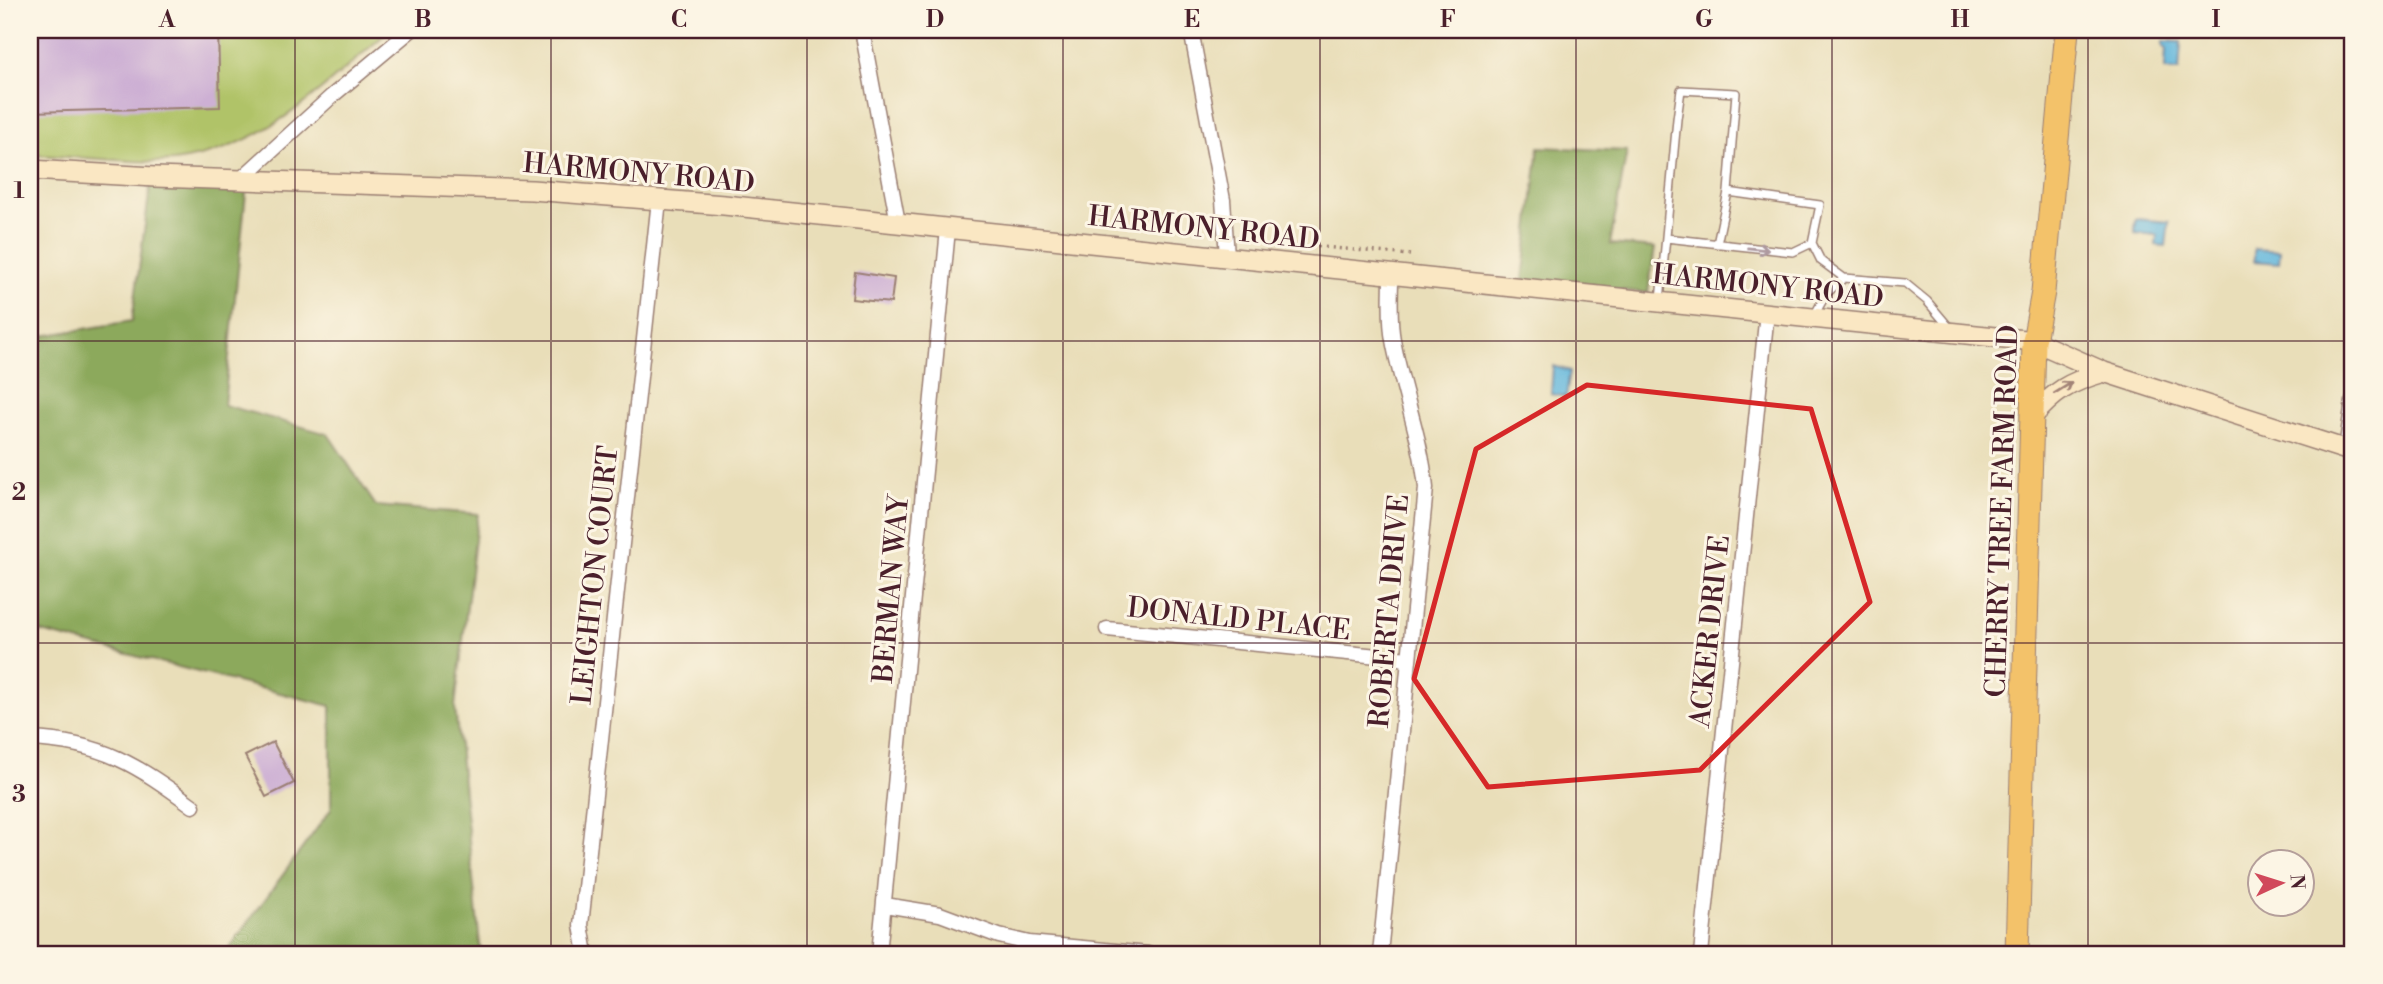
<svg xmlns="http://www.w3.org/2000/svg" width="2383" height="984" viewBox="0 0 2383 984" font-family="'Libre Bodoni',serif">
<rect width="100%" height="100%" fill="#fcf5e5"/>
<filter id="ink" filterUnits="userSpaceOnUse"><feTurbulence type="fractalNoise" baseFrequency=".0143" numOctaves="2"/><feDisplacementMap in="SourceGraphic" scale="14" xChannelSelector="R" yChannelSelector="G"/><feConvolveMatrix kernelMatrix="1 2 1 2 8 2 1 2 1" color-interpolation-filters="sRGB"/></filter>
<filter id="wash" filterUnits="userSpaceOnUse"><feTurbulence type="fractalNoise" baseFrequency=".00686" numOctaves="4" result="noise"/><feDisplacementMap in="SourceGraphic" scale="28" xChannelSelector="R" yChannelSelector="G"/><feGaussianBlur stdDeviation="1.57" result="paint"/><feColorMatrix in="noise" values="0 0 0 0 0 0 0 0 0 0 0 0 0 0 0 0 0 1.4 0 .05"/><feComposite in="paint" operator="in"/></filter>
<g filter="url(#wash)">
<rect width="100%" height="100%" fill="#e9deb9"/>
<!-- green -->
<path fill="#b0c367" stroke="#7d7149" stroke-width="2" d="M30 30H390C321 88 268 148 174 161 155 163 135 161 115 160 87 158 58 156 30 155Z"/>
<!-- forest -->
<path fill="#8ca95c" stroke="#6b6444" stroke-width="2" d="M1539 147 1627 151 1610 244 1655 248 1648 293 1523 280Z
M151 180 247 183 224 405 328 434 376 506 478 514 455 707 481 954H225L331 809V706L30 629V338L132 321Z"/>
<!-- water -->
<path fill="#60b6dc" stroke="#556a84" stroke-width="2" d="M2163 41 2181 42 2179 71 2165 70 2166 48 2163 47Z
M2136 219 2169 222 2166 246 2156 245 2157 235 2135 233Z
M2254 249 2280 251 2279 263 2254 261Z
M1553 366 1570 371 1566 397 1551 394Z"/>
<g id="blocks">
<!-- building -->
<path fill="#cdb0d4" d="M30 30H218L220 107 30 112Z
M855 272 894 278 891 303 852 299Z
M273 742 294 783 266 797 245 756Z"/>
</g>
</g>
<g filter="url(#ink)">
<use href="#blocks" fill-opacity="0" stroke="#9a7e72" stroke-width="2"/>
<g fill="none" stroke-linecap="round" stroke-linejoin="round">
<defs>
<path id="lane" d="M1728 192 1820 205 1812 243 1821 261 1844 278
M1666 238 1793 252 1812 243
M1660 301 1677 119 1681 90 1736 93 1728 192 1717 244
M1814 316 1826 294 1844 278 1905 283 1927 301 1949 327"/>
<path id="street" d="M862 30 898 223
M1191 30 1223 200 1227 256
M240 180 332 96 411 30
M2346 449 2353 401
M1107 629 1408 659
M30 739C102 742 137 765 193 806
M885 905 940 914 999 936 1029 943 1148 954
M586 954 581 925 659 200
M879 954 948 229
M1380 954 1426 488C1421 437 1402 390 1393 340 1389 319 1391 296 1391 275
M1701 954 1767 312
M2353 954V946"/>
<path id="secondary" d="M30 170 155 177 532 190 724 205 2034 341 2104 372 2353 452
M2031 418C2055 391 2069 382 2104 372"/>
<path id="primary" d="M2017 954 2034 341 2043 292 2067 30"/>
</defs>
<!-- lane casing -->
<use href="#lane" stroke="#9a7e72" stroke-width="10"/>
<!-- street casing -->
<use href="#street" stroke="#9a7e72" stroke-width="17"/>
<!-- secondary casing -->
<use href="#secondary" stroke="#9a7e72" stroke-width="22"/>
<!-- primary casing -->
<use href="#primary" stroke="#9a7e72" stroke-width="25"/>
<!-- path -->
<path stroke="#9a7e72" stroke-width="3.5" stroke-dasharray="2 5" stroke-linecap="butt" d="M1290 244 1410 255"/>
<!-- lane -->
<use href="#lane" stroke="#fff" stroke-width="7"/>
<!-- street -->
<use href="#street" stroke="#fff" stroke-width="14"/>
<!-- secondary -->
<use href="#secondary" stroke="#fae7c3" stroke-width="19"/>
<!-- primary -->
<use href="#primary" stroke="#f3c26a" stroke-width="23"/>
</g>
<!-- one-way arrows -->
<defs><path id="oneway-shaft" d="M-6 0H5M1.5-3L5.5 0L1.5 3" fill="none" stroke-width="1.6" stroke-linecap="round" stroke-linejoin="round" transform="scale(1.75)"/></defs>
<use stroke="#ae9aa0" href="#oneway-shaft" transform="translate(1758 249) rotate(6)"/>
<use stroke="#a28377" href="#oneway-shaft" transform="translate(2063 388) rotate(-32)"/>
</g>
<!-- marked area -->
<path fill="none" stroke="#d62828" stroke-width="5" stroke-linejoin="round" d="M1587 385 1811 409 1870 602 1700 770 1488 787 1414 679 1476 449Z"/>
<!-- grid -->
<path fill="none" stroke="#4a1f2b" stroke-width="2" stroke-opacity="0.55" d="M295 30V954M551 30V954M807 30V954M1063 30V954M1320 30V954M1576 30V954M1832 30V954M2088 30V954M30 341H2353M30 643H2353"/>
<g text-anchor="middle" stroke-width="6" stroke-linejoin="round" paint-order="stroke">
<!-- street labels -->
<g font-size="28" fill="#4a1f2b" stroke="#fcf5e5">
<text transform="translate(639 172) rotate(5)" y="10">HARMONY ROAD</text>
<text transform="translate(1204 227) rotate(6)" y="10">HARMONY ROAD</text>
<text transform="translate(1768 285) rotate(6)" y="10">HARMONY ROAD</text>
<text transform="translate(2001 511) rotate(-88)" y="10">CHERRY TREE FARM ROAD</text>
<text transform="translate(594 575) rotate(-84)" y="10">LEIGHTON COURT</text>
<text transform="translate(890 589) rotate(-85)" y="10">BERMAN WAY</text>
<text transform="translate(1388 611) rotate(-85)" y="10">ROBERTA DRIVE</text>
<text transform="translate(1239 618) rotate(6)" y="10">DONALD PLACE</text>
<text transform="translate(1709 631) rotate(-84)" y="10">ACKER DRIVE</text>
</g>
</g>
<!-- margin -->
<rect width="2383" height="984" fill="none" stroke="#fcf5e5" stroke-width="77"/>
<!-- north arrow -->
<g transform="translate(2281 883) rotate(86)"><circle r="33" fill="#fcf5e5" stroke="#b59f9b" stroke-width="2"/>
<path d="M0-5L12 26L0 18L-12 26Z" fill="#d1495b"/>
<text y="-10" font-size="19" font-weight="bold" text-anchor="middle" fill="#4a1f2b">N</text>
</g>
<rect x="38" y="38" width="2306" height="908" fill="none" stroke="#4a1f2b" stroke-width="2.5"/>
<g font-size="23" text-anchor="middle" font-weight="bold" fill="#4a1f2b">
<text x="167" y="27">A</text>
<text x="423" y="27">B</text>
<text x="679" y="27">C</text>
<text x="935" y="27">D</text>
<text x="1192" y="27">E</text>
<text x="1448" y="27">F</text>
<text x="1704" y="27">G</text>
<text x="1960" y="27">H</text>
<text x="2216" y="27">I</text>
<text x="19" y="198">1</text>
<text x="19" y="500">2</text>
<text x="19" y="802">3</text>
</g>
</svg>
